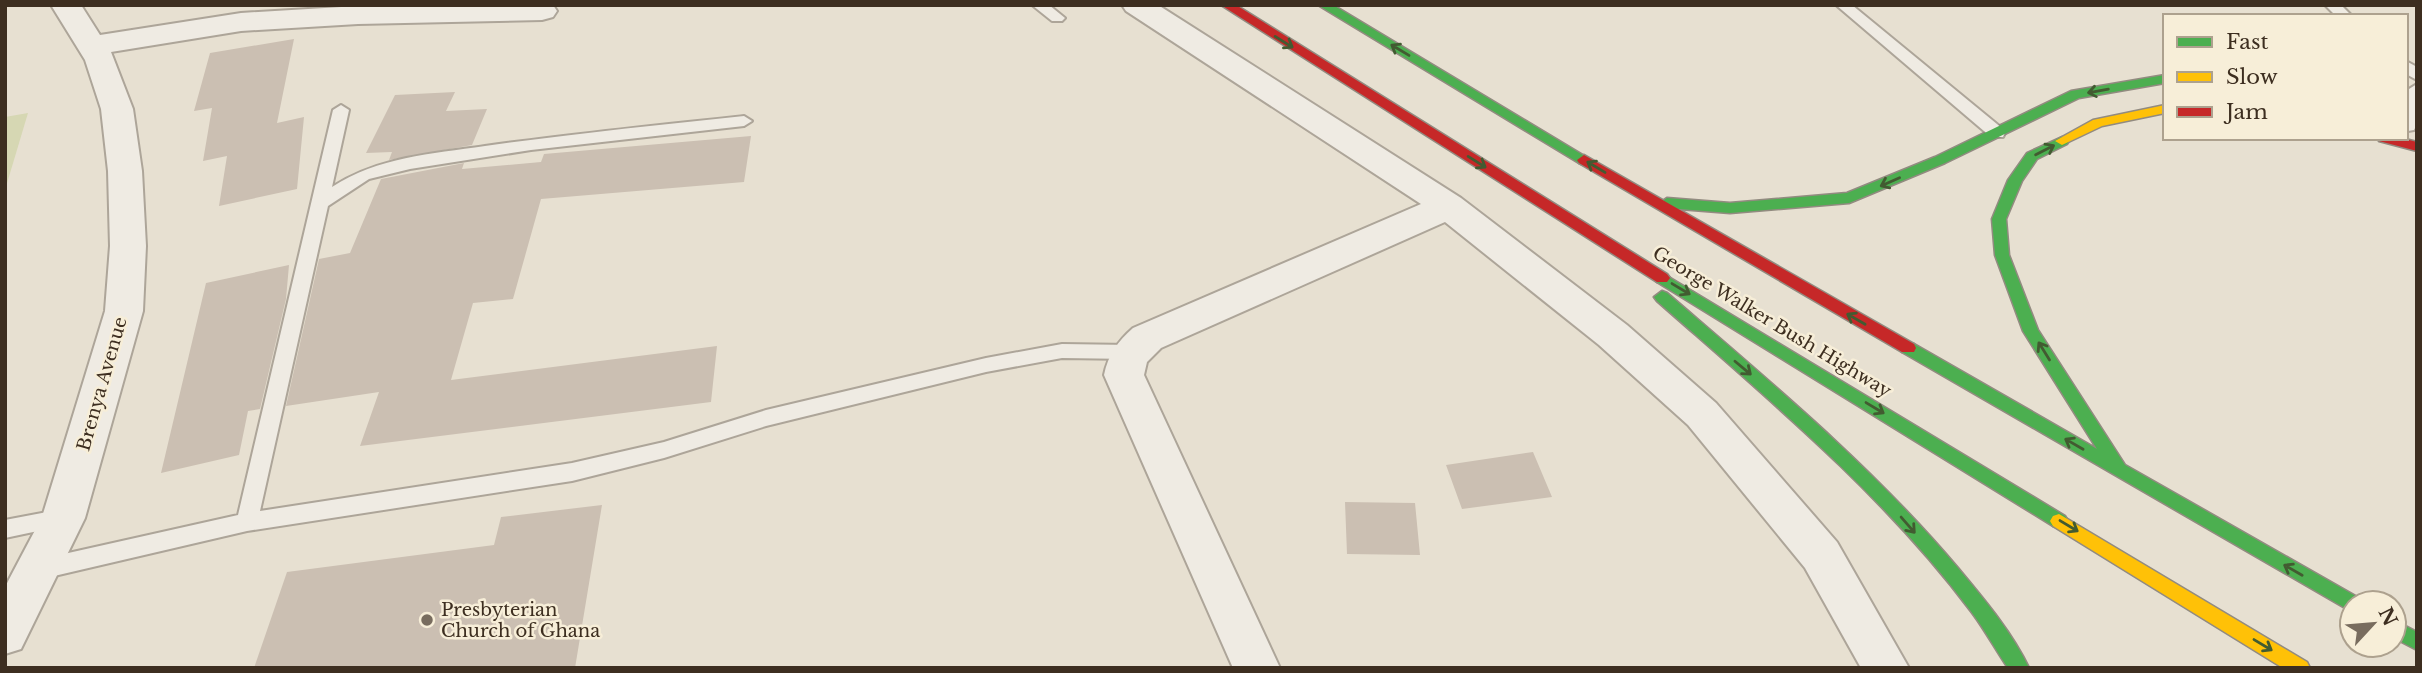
<svg xmlns="http://www.w3.org/2000/svg" width="2422" height="673" viewBox="0 0 2422 673" font-family="'Libre Baskerville',serif">
<rect width="100%" height="100%" fill="#e7e0d1"/>
<!-- green -->
<path fill="#d6d7b3" d="M28 113 5 190V117Z"/>
<!-- building -->
<path fill="#cbbfb2" d="M294 39 277 123 304 117 297 189 219 206 227 156 203 161 212 108 194 111 210 53Z
M455 92 446 111 487 109 472 145 389 160 392 152 366 153 395 95Z
M751 136 744 182 541 199 513 299 473 303 451 380 717 346 711 402 360 446 379 392 286 406 319 259 350 253 381 179 464 163 462 169 541 162 544 154Z
M289 265 286 299 260 409 248 411 239 455 161 473 206 283Z
M1533 452 1552 497 1462 509 1446 465Z
M1345 502 1415 503 1420 555 1347 554Z
M602 505 575 668H254L287 572 494 545 501 517Z"/>
<g fill="none" stroke-linecap="round" stroke-linejoin="round">
<defs>
<path id="lane" d="M1032 5H1049L1065 18 1062 21H1052Z
M1836 5H1852L2003 129 2005 133 2003 137H1991Z
M2325 5H2341L2352 16H2336Z
M2406 61 2417 67V80L2406 74Z
M2417 84V124L2414 130 2408 131 2406 100 2409 89Z
M341 105 349 110 332 187C378 157 431 154 485 146 571 134 658 125 744 116L752 121 744 126 531 150 410 169 369 179 328 206 260 511 572 463 664 442 766 410 986 358 1062 344 1131 345 1138 347 1141 352 1138 357 1131 359 1062 358 986 372 766 426 664 458 572 481 247 531 37 580 29 577 26 570 29 563 37 560 238 515 333 110Z
M63 509 71 512 74 518 71 524 5 538V520Z"/>
<path id="street" d="M51 5H81L100 35 241 13 358 6 553 5 557 11 553 17 542 20 358 24 241 31 111 52 133 109 142 171 146 246 143 311 85 518 21 649 5 654V587L42 517 105 311 110 246 108 171 101 109 85 60Z
M1122 5H1158L1461 198 1627 325 1716 403 1837 542 1909 668H1861L1805 568 1688 425 1599 345 1445 222 1161 348 1147 362 1144 375 1280 668H1233L1104 375C1108 355 1118 341 1133 328L1421 204 1126 11Z"/>
<path id="fast" d="M1318 5H1333L1591 160 1584 165 1579 163Z
M2165 75V83L2079 98 1945 163 1849 203 1730 213 1667 208 1660 203 1667 198 1730 203 1847 193 1935 157 2071 91Z
M2062 137 2069 141 2067 144 2037 159 2022 181 2006 219 2009 255 2038 330 2125 465 2359 598 2361 603H2352V612L1902 352 1900 348 1902 344H1914L2097 449 2023 331 1995 255 1992 219 2008 180 2027 153Z
M1662 273 2065 516 2068 521 2065 526 2059 528 2053 526 1657 282 1654 278Z
M1662 291 1667 293C1768 380 1872 466 1958 568 1983 598 2012 632 2029 668H2008C1995 649 1984 628 1970 610 1882 493 1766 397 1657 301L1654 297Z
M2394 620 2417 632V650L2394 638Z"/>
<path id="slow" d="M2165 105V113L2102 126 2062 145 2055 141 2093 120Z
M2059 514 2307 662 2310 668H2283L2053 526 2050 521 2053 516Z"/>
<path id="jam" d="M1221 5H1236L1667 274 1670 278 1667 282H1657Z
M2377 138H2401L2417 142V151L2379 141Z
M1584 155 1914 344 1916 348 1914 352H1902L1579 163 1577 160Z"/>
</defs>
<!-- lane casing -->
<use href="#lane" stroke="#ada599" stroke-width="4"/>
<!-- street casing -->
<use href="#street" stroke="#ada599" stroke-width="4"/>
<!-- fast casing -->
<use href="#fast" stroke="#928b80" stroke-width="3"/>
<!-- slow casing -->
<use href="#slow" stroke="#928b80" stroke-width="3"/>
<!-- jam casing -->
<use href="#jam" stroke="#928b80" stroke-width="3"/>
<!-- lane -->
<use href="#lane" fill="#efebe3" fill-rule="evenodd"/>
<!-- street -->
<use href="#street" fill="#efebe3" fill-rule="evenodd"/>
<!-- fast -->
<use href="#fast" fill="#4caf50" fill-rule="evenodd"/>
<!-- slow -->
<use href="#slow" fill="#ffc107" fill-rule="evenodd"/>
<!-- jam -->
<use href="#jam" fill="#c62828" fill-rule="evenodd"/>
</g>
<!-- one-way arrows -->
<defs><path id="oneway-shaft" d="M-6 0H5M1.5-3L5.5 0L1.5 3" fill="none" stroke-width="1.6" stroke-linecap="round" stroke-linejoin="round" transform="scale(1.75)"/></defs>
<g stroke="#425b31">
<use href="#oneway-shaft" transform="translate(1284 42) rotate(32)"/>
<use href="#oneway-shaft" transform="translate(1400 50) rotate(-149)"/>
<use href="#oneway-shaft" transform="translate(2098 91) rotate(170)"/>
<use href="#oneway-shaft" transform="translate(2045 150) rotate(-27)"/>
<use href="#oneway-shaft" transform="translate(1477 162) rotate(32)"/>
<use href="#oneway-shaft" transform="translate(1596 167) rotate(-149)"/>
<use href="#oneway-shaft" transform="translate(1890 182) rotate(156)"/>
<use href="#oneway-shaft" transform="translate(1681 289) rotate(31)"/>
<use href="#oneway-shaft" transform="translate(1856 319) rotate(-150)"/>
<use href="#oneway-shaft" transform="translate(2044 351) rotate(-122)"/>
<use href="#oneway-shaft" transform="translate(1743 368) rotate(40)"/>
<use href="#oneway-shaft" transform="translate(1875 408) rotate(31)"/>
<use href="#oneway-shaft" transform="translate(2074 444) rotate(-150)"/>
<use href="#oneway-shaft" transform="translate(1908 525) rotate(49)"/>
<use href="#oneway-shaft" transform="translate(2069 526) rotate(31)"/>
<use href="#oneway-shaft" transform="translate(2293 570) rotate(-150)"/>
<use href="#oneway-shaft" transform="translate(2263 645) rotate(31)"/>
</g>
<!-- markers -->
<circle fill="#786c5e" stroke="#f7eed8" stroke-width="2.5" cx="427" cy="620" r="7"/>
<g text-anchor="middle" stroke-width="5" stroke-linejoin="round" paint-order="stroke">
<!-- street labels -->
<g font-size="18" fill="#3d2e20" stroke="#f7eed8">
<text transform="translate(1772 322) rotate(31)" y="6">George Walker Bush Highway</text>
<text transform="translate(102 384) rotate(-74)" y="6">Brenya Avenue</text>
</g>
<!-- poi labels -->
<g font-size="18" fill="#3d2e20" stroke="#f7eed8" text-anchor="start">
<text x="441" y="616">Presbyterian<tspan x="441" dy="21">Church of Ghana</tspan></text>
</g>
</g>
<!-- border -->
<rect width="2422" height="673" fill="none" stroke="#3d2e20" stroke-width="14"/>
<!-- legend -->
<rect x="2163" y="14" width="245" height="126" fill="#f7eed8" stroke="#ada18e" stroke-width="2"/>
<rect x="2177" y="37" width="35" height="10" fill="#4caf50" stroke="#ada18e" stroke-width="2"/>
<text x="2226" y="49" font-size="21" fill="#3d2e20">Fast</text>
<rect x="2177" y="72" width="35" height="10" fill="#ffc107" stroke="#ada18e" stroke-width="2"/>
<text x="2226" y="84" font-size="21" fill="#3d2e20">Slow</text>
<rect x="2177" y="107" width="35" height="10" fill="#c62828" stroke="#ada18e" stroke-width="2"/>
<text x="2226" y="119" font-size="21" fill="#3d2e20">Jam</text>
<!-- north arrow -->
<g transform="translate(2373 624) rotate(64)"><circle r="33" fill="#f7eed8" stroke="#ada18e" stroke-width="2"/>
<path d="M0-5L12 26L0 18L-12 26Z" fill="#786c5e"/>
<text y="-10" font-size="19" font-weight="bold" text-anchor="middle" fill="#3d2e20">N</text>
</g>
</svg>
